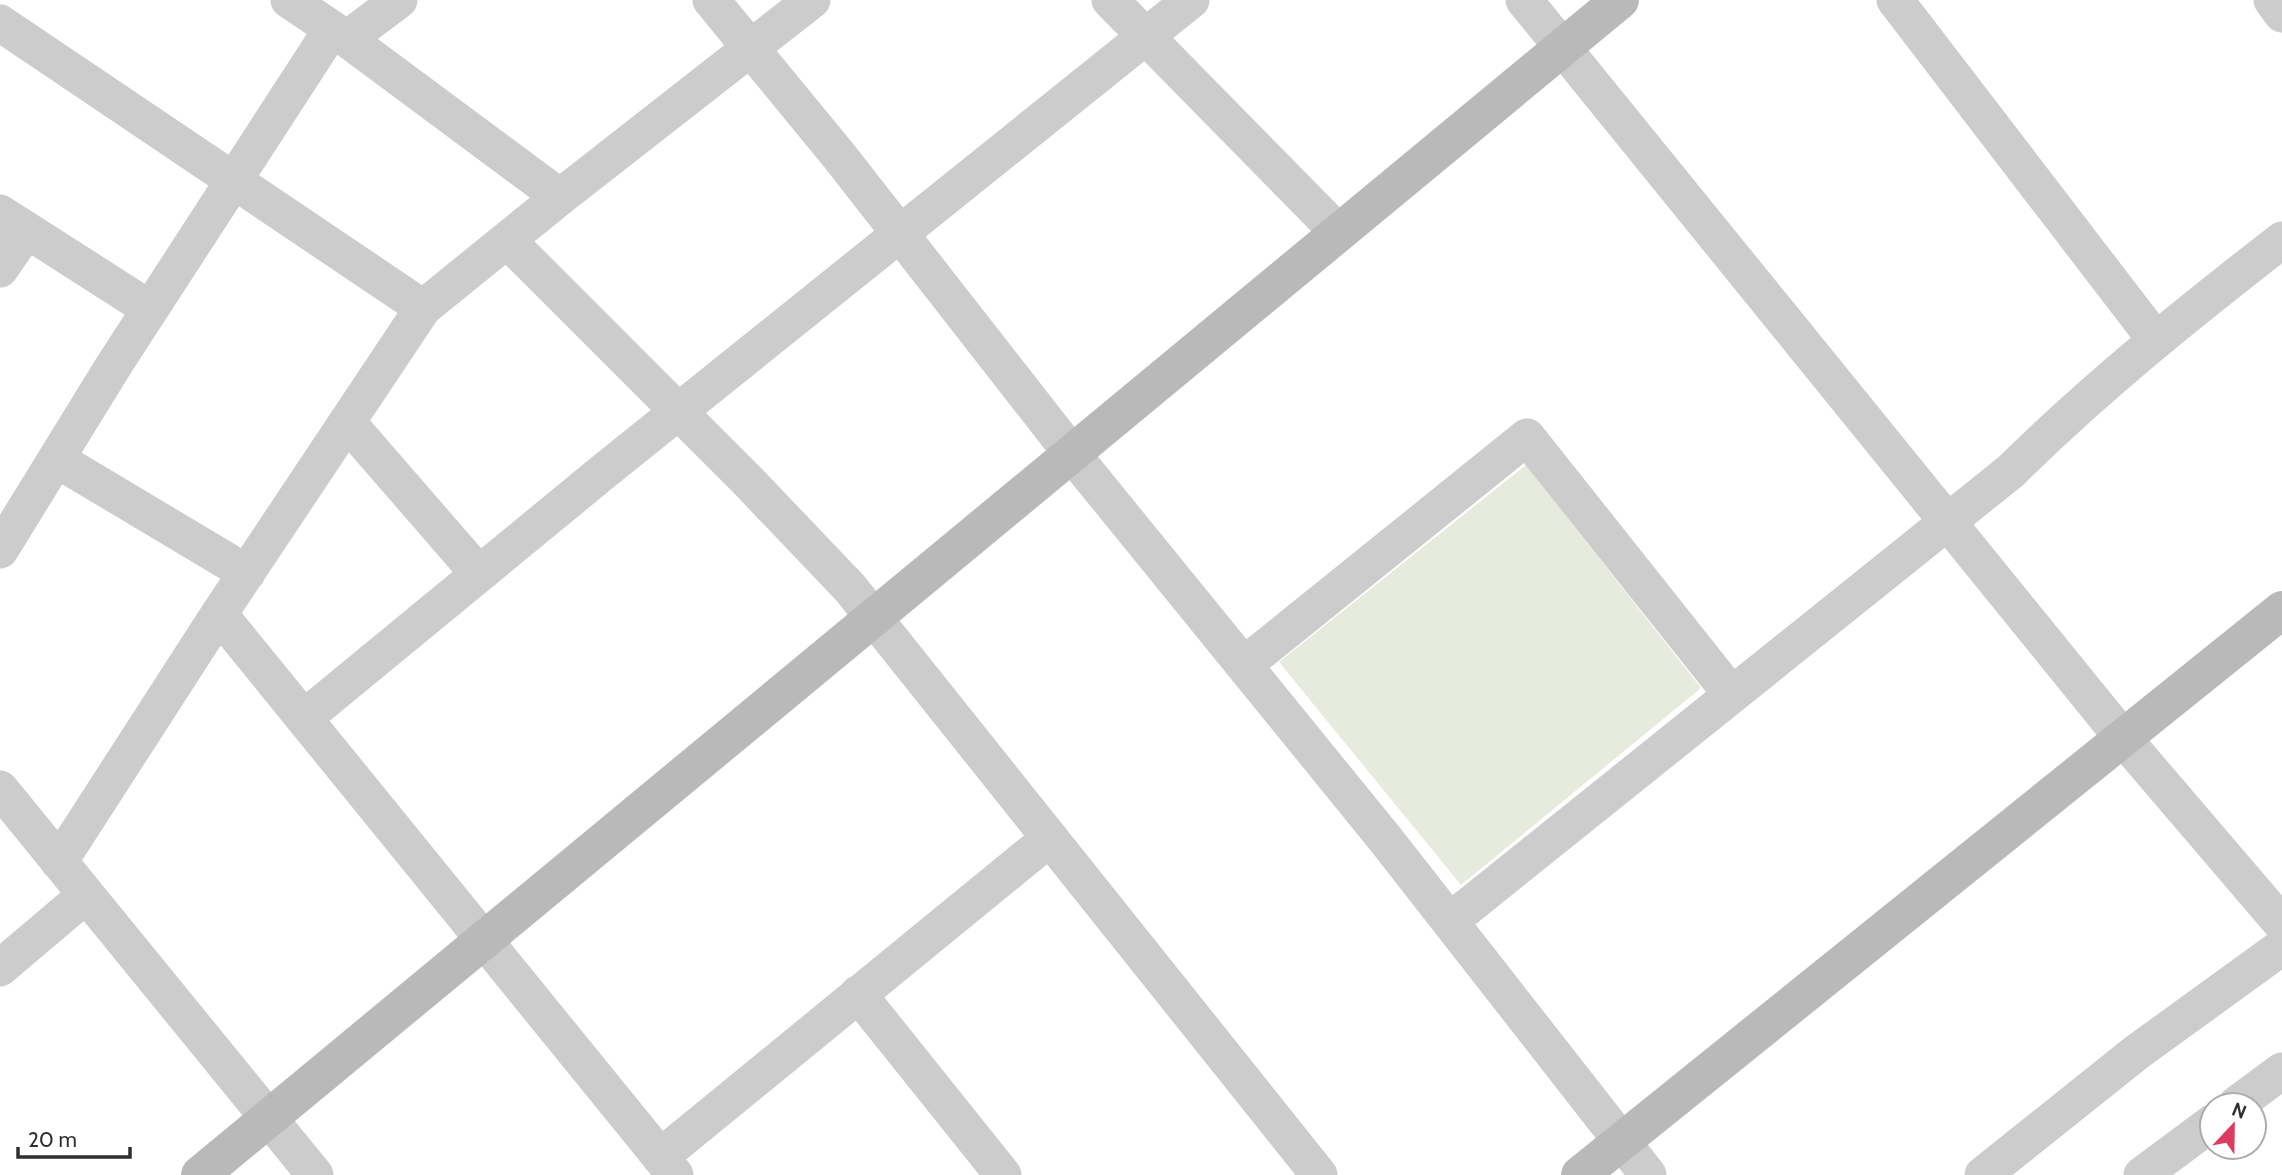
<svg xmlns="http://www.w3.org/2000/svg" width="2282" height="1175" viewBox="0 0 2282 1175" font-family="Cabin,sans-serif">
<rect width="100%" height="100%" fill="#fff"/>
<!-- green -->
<path fill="#e7ebdd" d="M1526 465 1701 688 1461 885 1279 662Z"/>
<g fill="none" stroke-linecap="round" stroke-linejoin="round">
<!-- street -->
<path stroke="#ccc" stroke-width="37" d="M289 0 347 39 399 0
M711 0 840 157 1072 454 1386 840 1648 1175
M1110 0 1338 232
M1524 0 2123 738 2282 924
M1895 0 2155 339
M2272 0 2282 14
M0 23 423 308
M347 39 560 197
M0 213 150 309
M507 240 746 479 850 588 1319 1175
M0 269 26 231
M347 422 479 574
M56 459 247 573
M0 550 114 365 332 29
M219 614 675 1175
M1244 665 1527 437 1732 695
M304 718 603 472 1191 0
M0 789 315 1175
M59 862 219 614 423 308 560 197 812 0
M1450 921 2011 471C2096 387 2188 313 2282 240
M0 968 86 895
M858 994 1003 1175
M2236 1105 2282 1071
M660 1157 1050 838
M1983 1175 2137 1052 2282 947
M2142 1175 2212 1123"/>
<!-- secondary -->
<path stroke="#b9b9b9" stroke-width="38" d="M200 1175 1620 0
M1580 1175 2282 610"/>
</g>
<!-- north arrow -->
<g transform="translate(2233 1126) rotate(22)"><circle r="33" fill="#ffffff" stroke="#acacac" stroke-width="2"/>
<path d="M0-5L12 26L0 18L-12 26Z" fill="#dd3a60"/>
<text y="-10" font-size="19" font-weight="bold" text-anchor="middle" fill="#2f2f2f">N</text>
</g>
<!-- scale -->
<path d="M18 1147v10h112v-10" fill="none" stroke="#2f2f2f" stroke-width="3.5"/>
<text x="28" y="1147" font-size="21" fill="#2f2f2f" stroke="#ffffff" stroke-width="5" paint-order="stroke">20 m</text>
</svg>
